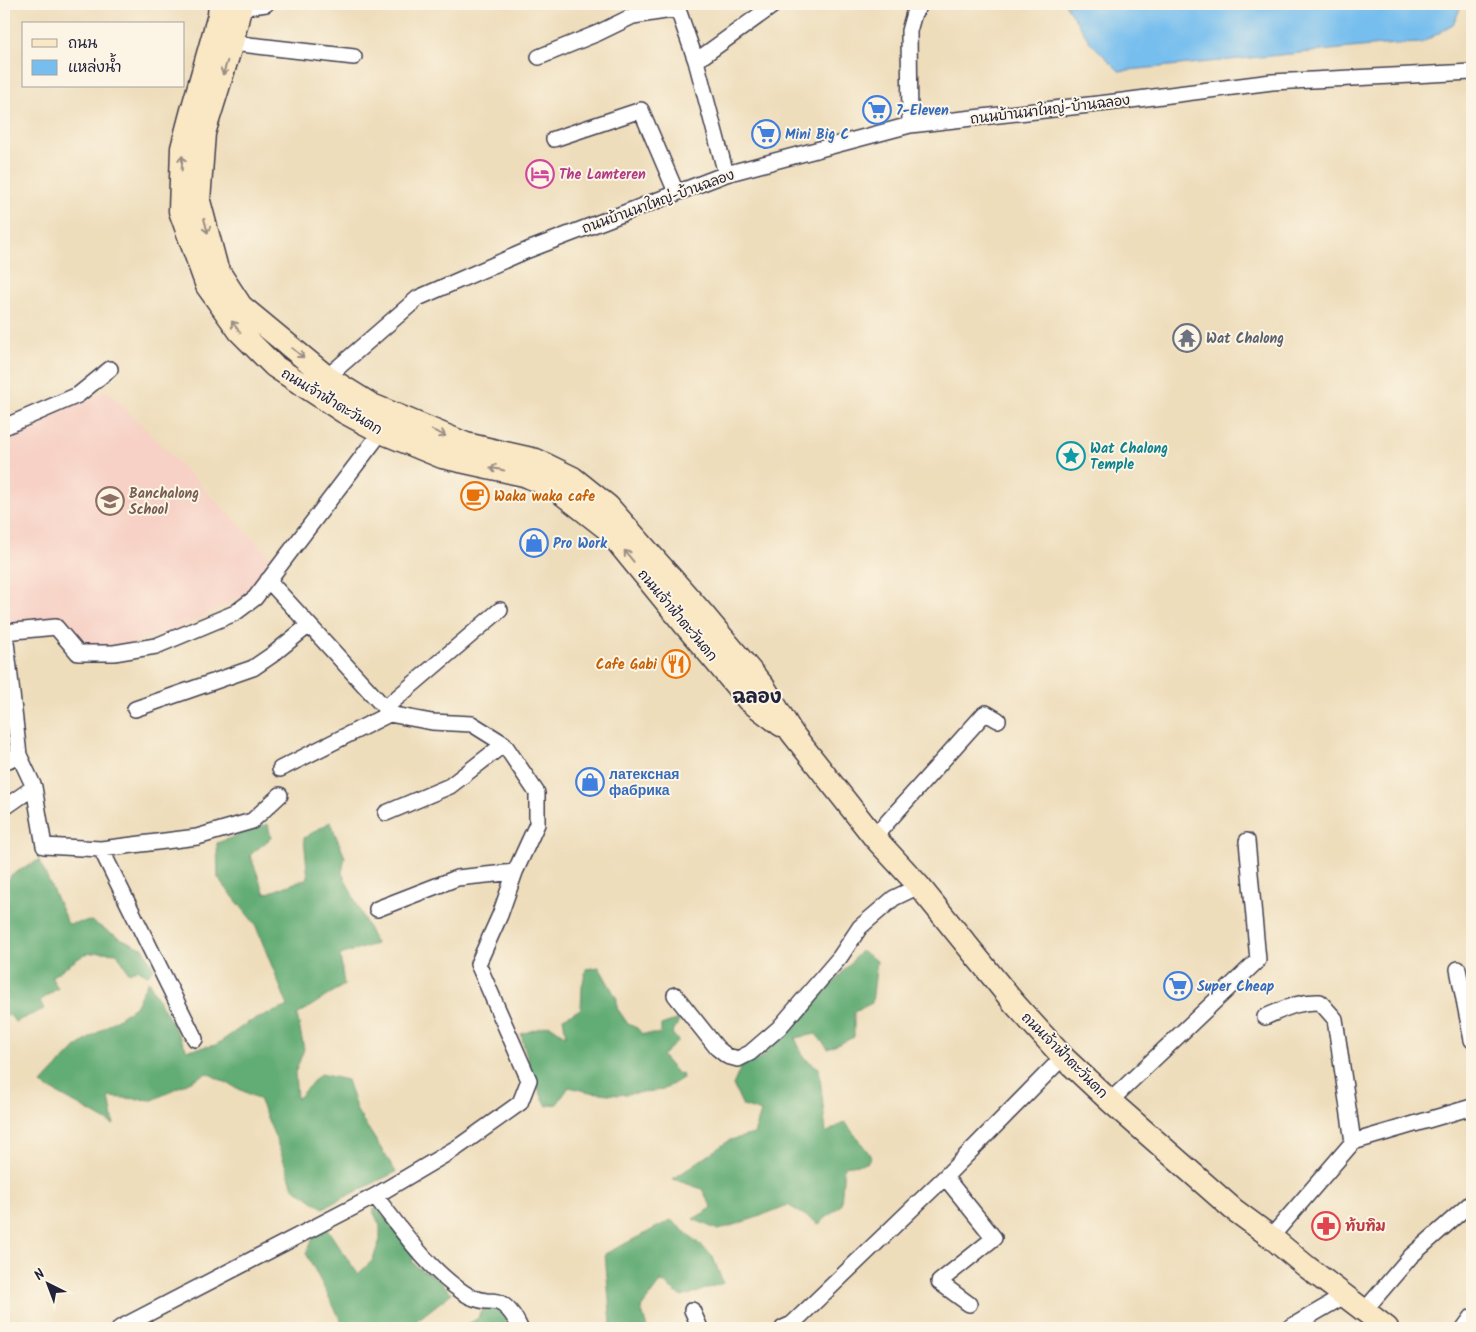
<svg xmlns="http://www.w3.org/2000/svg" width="1476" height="1332" viewBox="0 0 1476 1332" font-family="Kalam,'Playpen Sans Thai',sans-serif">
<rect width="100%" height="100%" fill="#fcf5e5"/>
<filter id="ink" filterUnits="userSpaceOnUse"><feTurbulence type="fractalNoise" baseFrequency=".02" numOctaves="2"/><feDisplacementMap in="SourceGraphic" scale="10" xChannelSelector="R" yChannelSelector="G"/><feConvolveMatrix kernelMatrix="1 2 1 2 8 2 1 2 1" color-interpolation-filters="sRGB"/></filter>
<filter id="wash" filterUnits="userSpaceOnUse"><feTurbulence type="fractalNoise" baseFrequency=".0096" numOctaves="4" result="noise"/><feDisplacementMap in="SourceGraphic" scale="20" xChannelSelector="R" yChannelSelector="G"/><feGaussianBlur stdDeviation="1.12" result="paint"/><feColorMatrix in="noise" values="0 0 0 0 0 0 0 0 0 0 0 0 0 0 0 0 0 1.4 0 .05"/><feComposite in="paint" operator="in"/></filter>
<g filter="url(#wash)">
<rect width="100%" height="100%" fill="#edb"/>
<!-- built -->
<path fill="#f7d1c6" d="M107 390 278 564 245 595 178 629 119 647 82 648 59 621 4 626V439Z"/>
<!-- forest -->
<path fill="#62ac75" stroke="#426758" d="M330 822 345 857 342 873 376 944 340 955 344 985 297 1015 304 1049 295 1073 297 1099 320 1074 347 1080 357 1111 396 1172 323 1208 293 1187 276 1139 259 1099 207 1073 153 1100 109 1097 114 1125 41 1084 75 1048 135 1007 148 981 187 1050 216 1045 247 1023 288 1006 255 924 218 878 217 843 268 824 271 838 250 855 265 894 308 878 304 838Z
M39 860 68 924 91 921 118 937 144 949 154 969 148 975 137 969 129 973 117 953 101 952 85 954 51 977 58 988 40 1001 44 1009 15 1022 10 1015 4 1017V890L11 875Z
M861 951 877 961 872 1003 854 1012V1037L828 1049 816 1034 795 1038 804 1058 819 1068 826 1133 845 1122 871 1156 867 1163 844 1166 841 1205 819 1224 788 1205 755 1218 718 1230 693 1219 712 1208 702 1189 673 1179 730 1140 754 1134 761 1112 743 1106 733 1085 741 1067 762 1057 776 1041 818 1000Z
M599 967 617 999V1008L628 1024 637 1028 642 1034H661V1025L681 1018 672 1033 678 1041 662 1056 678 1074 682 1073 683 1078 663 1090 618 1095 590 1092 569 1087 557 1104 547 1106C534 1084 527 1059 521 1034L550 1025 566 1036 563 1018 581 1009 582 987 586 969Z
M372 1209H378L415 1254 412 1262 421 1270 434 1276 452 1293 415 1322 419 1328H345L306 1253 315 1234 327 1229 358 1274 372 1261 380 1240V1226Z
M671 1220 712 1255 723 1283 682 1297 661 1281 641 1308 647 1328H605L611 1323 605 1254Z
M495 1307 509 1317 501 1328H462L478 1318 484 1308Z"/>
<!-- water -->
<path fill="#76beee" stroke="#4c7094" d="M1065 4H1462L1453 25 1421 43 1381 45 1119 71 1090 42Z"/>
</g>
<g filter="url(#ink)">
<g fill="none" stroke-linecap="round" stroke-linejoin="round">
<defs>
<path id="minor" d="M676 4 696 61 726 174
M240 8 266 4
M232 43 354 57
M539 57 598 33 633 16 678 9
M696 61 775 4
M910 125 909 31 914 13 921 4
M554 139 641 110 676 192
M322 384 327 377 418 298 528 250 726 174 910 125 1107 103 1272 82 1472 72
M4 427 78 395 110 369
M4 632 56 627 78 653H114L156 646 235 613 255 598 381 432
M5 633 19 755 34 787 44 846 101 849 197 837 252 821 280 795
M385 708 500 610
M135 709 253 668 272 655 309 625
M4 762 19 755
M280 769 389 714
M4 808 34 787
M386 813 450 786 504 744
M874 837 984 714 986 713 998 720
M101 849 195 1039
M377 909 457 878 515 872
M1458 969 1472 1040
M675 995 717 1048 727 1056 738 1059 750 1053 779 1028 840 957 860 927 894 898 919 886
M1265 1017C1284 1009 1298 1001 1320 1002L1335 1019 1353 1142
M1110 1101 1258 960 1247 841
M945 1177 994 1238 939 1282 969 1304
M375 1196C402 1230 427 1268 464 1293 470 1297 479 1300 486 1301 489 1301 494 1301 498 1302 508 1306 516 1319 520 1328
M1271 1237 1353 1142 1472 1107
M692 1310 700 1328
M1364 1311 1411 1256 1472 1202
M120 1328 375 1196 458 1147 520 1103 529 1080 478 964 500 915 515 872 537 824V793L504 744 472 724 432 722 389 714 385 708 268 580
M783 1328 792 1324 945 1177 1063 1057
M1289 1328 1344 1296
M1464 1328 1472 1317"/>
<path id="secondary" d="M220 4 219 15 191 114 182 148 180 211 207 286 240 332 274 366 344 412 381 432 442 457 524 475 556 489 606 528 685 625 748 700 781 725
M241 4 232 43 204 133 199 201 217 269 241 306 327 377 372 405 466 444 536 460 573 478 608 506 703 614 764 687 792 733 874 837 919 886 1014 1003 1063 1057 1110 1101 1233 1209 1271 1237 1307 1267 1387 1328"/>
</defs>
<!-- minor casing -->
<use href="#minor" stroke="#413e4e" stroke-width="18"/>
<!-- secondary casing -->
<use href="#secondary" stroke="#413e4e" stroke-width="25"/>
<!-- minor -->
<use href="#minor" stroke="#fff" stroke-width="15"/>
<!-- secondary -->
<use href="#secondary" stroke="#fae7c3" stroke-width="22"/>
</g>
<!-- one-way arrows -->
<defs><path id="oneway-shaft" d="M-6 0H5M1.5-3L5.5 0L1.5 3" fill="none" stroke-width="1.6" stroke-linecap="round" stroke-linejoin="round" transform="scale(1.25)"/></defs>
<g stroke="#998e86">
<use href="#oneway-shaft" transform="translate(225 68) rotate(108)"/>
<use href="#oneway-shaft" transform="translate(182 163) rotate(-88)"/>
<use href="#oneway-shaft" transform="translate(206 226) rotate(75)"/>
<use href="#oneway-shaft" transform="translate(236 327) rotate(-127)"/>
<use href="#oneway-shaft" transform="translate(298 353) rotate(39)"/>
<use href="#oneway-shaft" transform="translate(439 433) rotate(23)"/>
<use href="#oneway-shaft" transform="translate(497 469) rotate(-168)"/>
<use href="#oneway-shaft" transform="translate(629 556) rotate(-129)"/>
</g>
</g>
<!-- icons -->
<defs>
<symbol id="supermarket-ring" viewBox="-11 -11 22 22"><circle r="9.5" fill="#fcf5e5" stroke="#3f7fe0" stroke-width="1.5"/><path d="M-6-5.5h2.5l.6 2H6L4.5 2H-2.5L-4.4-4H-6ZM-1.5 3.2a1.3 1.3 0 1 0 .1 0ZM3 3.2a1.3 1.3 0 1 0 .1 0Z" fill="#3f7fe0"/></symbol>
<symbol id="hotel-ring" viewBox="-11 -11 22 22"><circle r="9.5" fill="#fcf5e5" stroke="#d1479c" stroke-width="1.5"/><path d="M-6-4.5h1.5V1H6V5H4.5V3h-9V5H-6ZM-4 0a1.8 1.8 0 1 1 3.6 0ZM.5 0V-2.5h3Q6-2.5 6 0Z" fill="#d1479c"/></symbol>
<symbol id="temple-ring" viewBox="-11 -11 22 22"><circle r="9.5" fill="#fcf5e5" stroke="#6b7280" stroke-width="1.5"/><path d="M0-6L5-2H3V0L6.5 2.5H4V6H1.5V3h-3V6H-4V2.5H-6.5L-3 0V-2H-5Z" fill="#6b7280"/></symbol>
<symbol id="sight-ring" viewBox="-11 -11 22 22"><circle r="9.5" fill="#fcf5e5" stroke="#0f9aa8" stroke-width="1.5"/><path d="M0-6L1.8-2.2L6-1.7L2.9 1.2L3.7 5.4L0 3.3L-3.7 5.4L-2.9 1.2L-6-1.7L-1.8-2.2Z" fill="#0f9aa8"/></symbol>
<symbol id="cafe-ring" viewBox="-11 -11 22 22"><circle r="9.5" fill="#fcf5e5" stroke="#e8710a" stroke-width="1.5"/><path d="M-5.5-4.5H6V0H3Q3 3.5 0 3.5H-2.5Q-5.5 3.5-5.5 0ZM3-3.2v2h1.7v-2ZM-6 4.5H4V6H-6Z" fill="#e8710a"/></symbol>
<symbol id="school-ring" viewBox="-11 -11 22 22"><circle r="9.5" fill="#fcf5e5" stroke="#8d6e63" stroke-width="1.5"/><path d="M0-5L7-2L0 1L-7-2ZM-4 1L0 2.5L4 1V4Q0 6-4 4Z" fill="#8d6e63"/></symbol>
<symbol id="shop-ring" viewBox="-11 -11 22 22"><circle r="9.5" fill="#fcf5e5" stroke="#3f7fe0" stroke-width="1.5"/><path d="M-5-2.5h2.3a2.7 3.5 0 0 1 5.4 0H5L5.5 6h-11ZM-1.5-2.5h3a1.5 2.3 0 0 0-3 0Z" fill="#3f7fe0"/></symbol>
<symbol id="restaurant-ring" viewBox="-11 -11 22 22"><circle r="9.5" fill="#fcf5e5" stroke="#e8710a" stroke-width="1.5"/><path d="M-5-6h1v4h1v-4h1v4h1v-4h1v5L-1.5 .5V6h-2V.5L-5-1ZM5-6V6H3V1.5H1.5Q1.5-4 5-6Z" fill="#e8710a"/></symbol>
<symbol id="pharmacy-ring" viewBox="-11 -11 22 22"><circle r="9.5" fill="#fcf5e5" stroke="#e0444e" stroke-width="1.5"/><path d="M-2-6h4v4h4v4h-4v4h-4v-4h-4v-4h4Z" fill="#e0444e"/></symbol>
</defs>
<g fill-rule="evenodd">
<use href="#supermarket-ring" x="861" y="94" width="32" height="32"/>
<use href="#supermarket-ring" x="750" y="118" width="32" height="32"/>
<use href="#hotel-ring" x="524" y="158" width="32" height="32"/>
<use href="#temple-ring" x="1171" y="322" width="32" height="32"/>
<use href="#sight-ring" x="1055" y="440" width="32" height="32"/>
<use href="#cafe-ring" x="459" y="480" width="32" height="32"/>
<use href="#school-ring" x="94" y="485" width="32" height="32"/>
<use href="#shop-ring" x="518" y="527" width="32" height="32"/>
<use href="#restaurant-ring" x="660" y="648" width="32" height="32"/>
<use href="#shop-ring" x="574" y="766" width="32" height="32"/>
<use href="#supermarket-ring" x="1162" y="970" width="32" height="32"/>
<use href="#pharmacy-ring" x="1310" y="1210" width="32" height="32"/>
</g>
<g text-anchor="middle" stroke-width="4" stroke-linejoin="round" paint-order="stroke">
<!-- street labels -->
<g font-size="14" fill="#22223b" stroke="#fcf5e5">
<text transform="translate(1050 109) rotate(-7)" y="5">ถนนบ้านนาใหญ่-บ้านฉลอง</text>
<text transform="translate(658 201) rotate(-20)" y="5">ถนนบ้านนาใหญ่-บ้านฉลอง</text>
<text transform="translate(332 401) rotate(31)" y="5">ถนนเจ้าฟ้าตะวันตก</text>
<text transform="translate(678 615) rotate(50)" y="5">ถนนเจ้าฟ้าตะวันตก</text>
<text transform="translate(1065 1055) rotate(45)" y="5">ถนนเจ้าฟ้าตะวันตก</text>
</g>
<!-- shop labels -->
<g font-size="14" font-weight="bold" fill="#366cbe" stroke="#fcf5e5" text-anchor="start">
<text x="896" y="115">7-Eleven</text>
<text x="785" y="139">Mini Big C</text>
<text x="553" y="548">Pro Work</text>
<text x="609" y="779">латексная<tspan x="609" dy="16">фабрика</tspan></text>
<text x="1197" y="991">Super Cheap</text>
</g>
<!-- hotel labels -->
<g font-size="14" font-weight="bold" fill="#b23c85" stroke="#fcf5e5" text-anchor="start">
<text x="559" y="179">The Lamteren</text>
</g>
<!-- worship labels -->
<g font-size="14" font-weight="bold" fill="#5b616d" stroke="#fcf5e5" text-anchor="start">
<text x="1206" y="343">Wat Chalong</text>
</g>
<!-- culture labels -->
<g font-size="14" font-weight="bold" fill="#0d838f" stroke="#fcf5e5" text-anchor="start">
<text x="1090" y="453">Wat Chalong<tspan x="1090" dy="16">Temple</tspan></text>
</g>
<!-- education labels -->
<g font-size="14" font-weight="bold" fill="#785e54" stroke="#fcf5e5" text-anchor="start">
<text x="129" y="498">Banchalong<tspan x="129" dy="16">School</tspan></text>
</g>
<!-- food labels -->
<g font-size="14" font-weight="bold" fill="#c56008" stroke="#fcf5e5" text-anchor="start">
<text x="494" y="501">Waka waka cafe</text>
<text x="657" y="669" text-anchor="end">Cafe Gabi</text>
</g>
<!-- health labels -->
<g font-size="14" font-weight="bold" fill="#be3a42" stroke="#fcf5e5" text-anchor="start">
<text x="1345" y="1231">ท้บทิม</text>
</g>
<!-- district labels -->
<g font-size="19" font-weight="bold" fill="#22223b" stroke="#fcf5e5">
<text x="757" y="703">ฉลอง</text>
</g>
</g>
<!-- margin -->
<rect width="1476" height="1332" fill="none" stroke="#fcf5e5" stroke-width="20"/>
<!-- legend -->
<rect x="22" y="22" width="162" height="65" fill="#fcf5e5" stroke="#a5a1a1"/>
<rect x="32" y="39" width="25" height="8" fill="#fae7c3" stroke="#a5a1a1"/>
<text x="68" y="48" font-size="15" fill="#22223b">ถนน</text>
<rect x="32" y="60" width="25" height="15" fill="#76beee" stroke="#a5a1a1"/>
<text x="68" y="72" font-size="15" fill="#22223b">แหล่งน้ำ</text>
<!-- north arrow -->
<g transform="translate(48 1284) rotate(318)" stroke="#fcf5e5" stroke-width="4" paint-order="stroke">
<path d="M0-4L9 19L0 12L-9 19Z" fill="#22223b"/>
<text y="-8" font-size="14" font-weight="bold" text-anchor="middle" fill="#22223b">N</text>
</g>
</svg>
